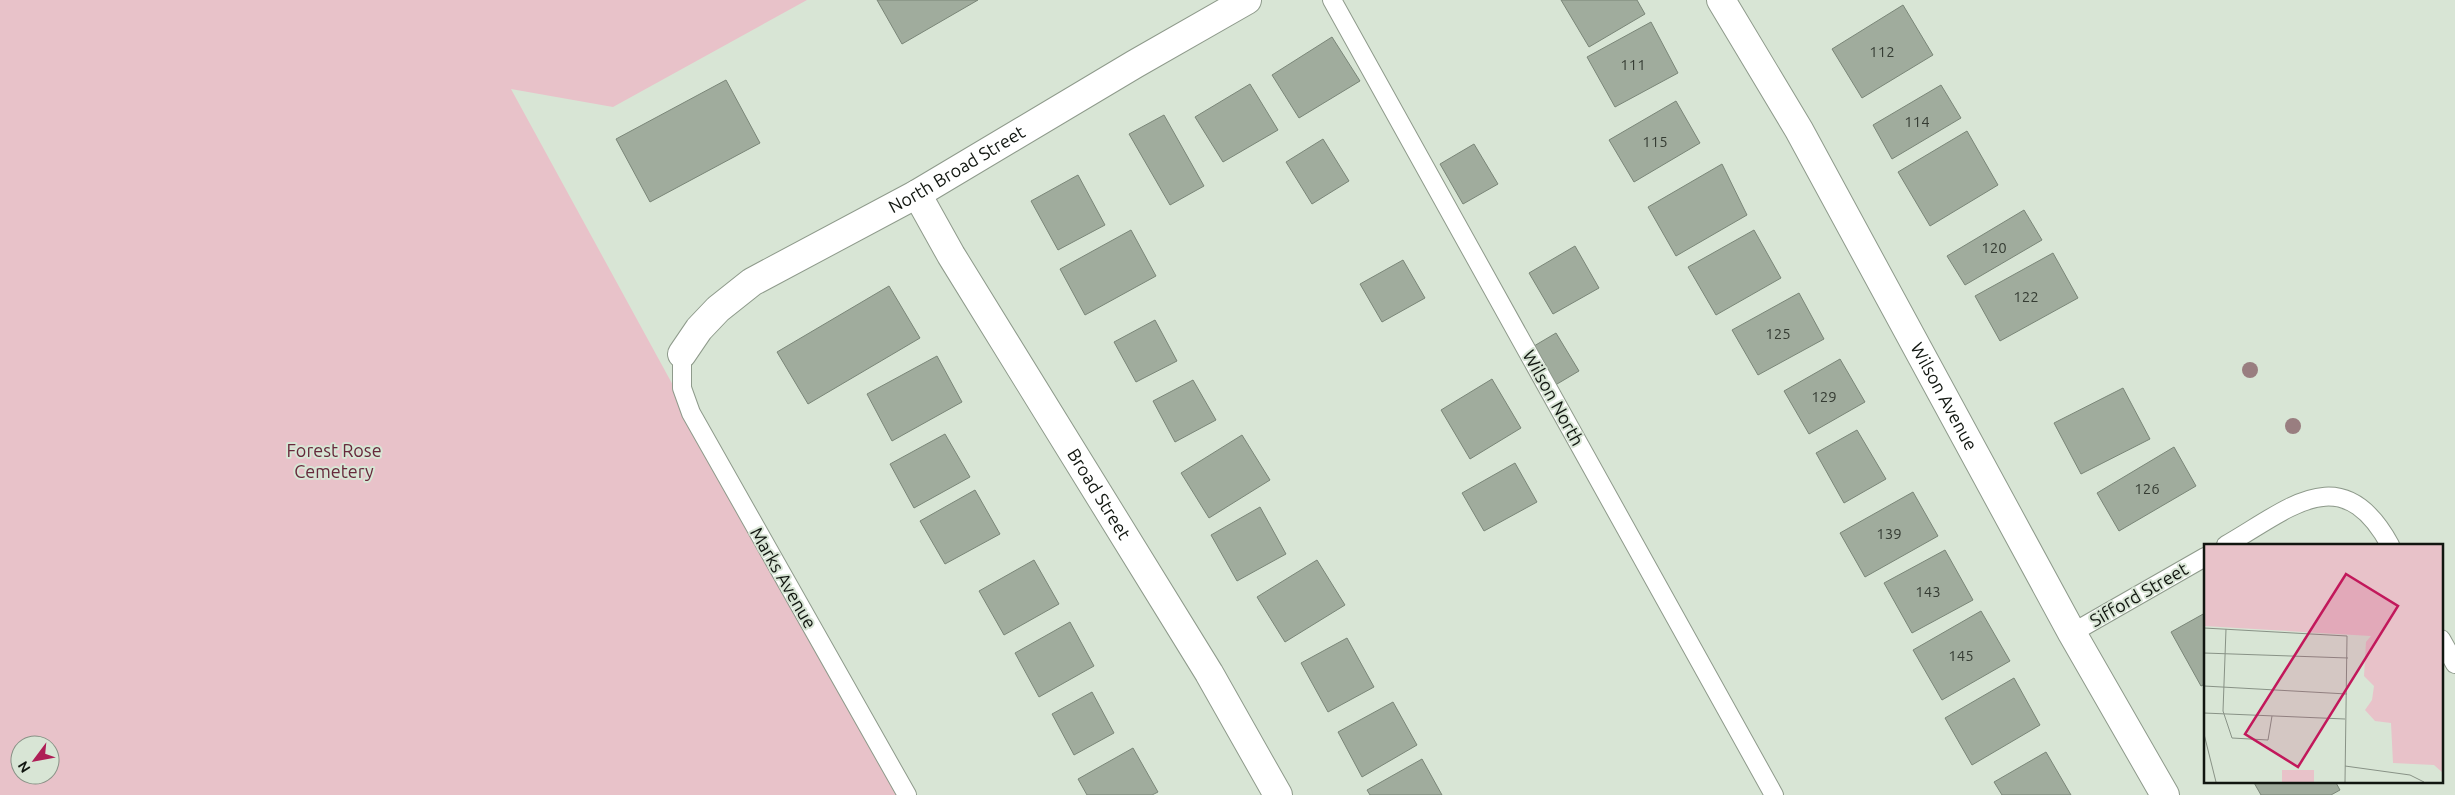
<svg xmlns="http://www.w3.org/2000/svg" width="2455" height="795" viewBox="0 0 2455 795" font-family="Ubuntu,sans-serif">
<rect width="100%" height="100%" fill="#d8e5d5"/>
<!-- green -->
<path fill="#e8c2c9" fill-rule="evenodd" d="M0 0H807L613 107 511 89 897 795H0ZM20 745H50V775H20Z"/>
<!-- building -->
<path fill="#a0ac9d" stroke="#7a8678" d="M877 0H978L902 44Z
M1561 0H1637L1645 14 1589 47Z
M1903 5 1933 55 1862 98 1832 49Z
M1651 22 1678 73 1615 107 1587 57Z
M1332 37 1360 81 1299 118 1272 75Z
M726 80 760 143 650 202 616 139Z
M1250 84 1278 130 1223 162 1195 117Z
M1941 85 1961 118 1892 159 1873 125Z
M1676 101 1700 143 1634 182 1609 140Z
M1164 115 1204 186 1170 205 1129 134Z
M1967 131 1998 185 1930 226 1898 172Z
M1323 139 1349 181 1312 204 1286 162Z
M1474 144 1498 184 1463 204 1440 164Z
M1722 164 1747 215 1676 256 1648 207Z
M1078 175 1105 225 1058 250 1031 201Z
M2024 210 2042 240 1965 285 1947 256Z
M1131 230 1156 276 1085 315 1060 269Z
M1754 230 1781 278 1716 315 1688 267Z
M1575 246 1599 288 1553 314 1529 273Z
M2053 253 2078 298 2000 341 1975 296Z
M1403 260 1425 298 1382 322 1360 284Z
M889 286 920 338 808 404 777 352Z
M1799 293 1824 339 1758 375 1732 330Z
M1155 320 1177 361 1136 382 1114 342Z
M1556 333 1579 371 1552 387 1529 349Z
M937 356 962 402 892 441 867 394Z
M1840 359 1865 402 1809 434 1784 391Z
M1492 379 1521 428 1470 459 1441 410Z
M1193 380 1216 420 1175 442 1153 401Z
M2123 388 2150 439 2081 474 2054 423Z
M1857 430 1886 479 1844 503 1816 453Z
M945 434 970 477 914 508 890 464Z
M1242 435 1270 480 1209 518 1181 473Z
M2174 447 2196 486 2119 531 2097 493Z
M1515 463 1537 502 1484 531 1462 493Z
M975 490 1000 534 945 564 920 521Z
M1913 492 1938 536 1865 577 1840 533Z
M1260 507 1286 554 1237 581 1211 535Z
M1945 550 1973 600 1912 633 1884 583Z
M1034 560 1059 604 1004 635 979 591Z
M1317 560 1345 605 1285 642 1257 597Z
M1981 611 2010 661 1942 700 1913 650Z
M2205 613V684L2201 686 2171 632Z
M1070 622 1094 666 1039 697 1015 653Z
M1347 638 1374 687 1328 712 1301 663Z
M2014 678 2040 725 1972 765 1945 718Z
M1092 692 1114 733 1074 755 1052 714Z
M1393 702 1417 745 1362 777 1338 732Z
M1133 748 1158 792 1152 795H1087L1078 779Z
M2046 752 2071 795H2002L1994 782Z
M1422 759 1442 795H1370L1367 790Z
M2253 781H2335L2340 790 2331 795H2261Z"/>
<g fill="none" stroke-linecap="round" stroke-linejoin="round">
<defs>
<path id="lane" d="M1332 0 1774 795
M682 354V388L691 413 907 795
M2226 545C2289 509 2342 457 2390 545
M2072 633 2205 557
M2441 639 2455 664"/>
<g id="street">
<path id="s1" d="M1721 0 1799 130 2072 633 2165 795"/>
<path id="s2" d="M917 194 951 255 1209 673 1278 795"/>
<path id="s3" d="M682 354 699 329 718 309 752 282 917 194 1135 64 1247 0"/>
</g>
</defs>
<!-- lane casing -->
<use href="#lane" stroke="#8e9a8b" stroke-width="20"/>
<!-- street casing -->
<use href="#street" stroke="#8e9a8b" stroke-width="30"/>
<!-- lane -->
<use href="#lane" stroke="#fff" stroke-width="18"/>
<!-- street -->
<use href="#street" stroke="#fff" stroke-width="28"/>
</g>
<!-- trees -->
<g fill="#997e80">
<circle cx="2250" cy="370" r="8"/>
<circle cx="2293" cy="426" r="8"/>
</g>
<g text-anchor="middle" stroke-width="4" stroke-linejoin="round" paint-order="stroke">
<!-- number labels -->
<g font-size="15" fill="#353c33">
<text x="1882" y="57">112</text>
<text x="1633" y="70">111</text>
<text x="1917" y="127">114</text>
<text x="1655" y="147">115</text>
<text x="1994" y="253">120</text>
<text x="2026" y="302">122</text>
<text x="1778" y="339">125</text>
<text x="1824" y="402">129</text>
<text x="2147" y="494">126</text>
<text x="1889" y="539">139</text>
<text x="1928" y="597">143</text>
<text x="1961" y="661">145</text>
</g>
<!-- street labels -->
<g font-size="18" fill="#111610" stroke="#d8e5d5">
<text dy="6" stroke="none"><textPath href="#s3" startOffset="335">North Broad Street</textPath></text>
<text dy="6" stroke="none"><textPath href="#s1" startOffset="455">Wilson Avenue</textPath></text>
<text transform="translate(1553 398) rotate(61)" y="6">Wilson North</text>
<text dy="6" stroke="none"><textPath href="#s2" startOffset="351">Broad Street</textPath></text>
<text transform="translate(783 578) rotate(60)" y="6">Marks Avenue</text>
<text transform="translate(2139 595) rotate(-30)" y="6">Sifford Street</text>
</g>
<!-- park labels -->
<g font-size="18" fill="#66293b" stroke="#d8e5d5">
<text x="334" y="457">Forest Rose<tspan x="334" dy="21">Cemetery</tspan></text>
</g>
</g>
<!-- overview -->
<g transform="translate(2204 544)">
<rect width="239" height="239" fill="#d8e5d5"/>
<path d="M0 0H239V229L230 221 189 219 187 179 171 177 161 166 168 156 170 142 160 132 162 98 167 92 0 82ZM78 226H110V238H78Z" fill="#e8c2c9"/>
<path fill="none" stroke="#889286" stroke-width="1" d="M0 84 143 92 141 238M22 85 19 167 28 194 64 196 68 172M0 109 144 114M0 142 143 150M0 169 141 175M0 190 12 238M141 222 206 231 220 238"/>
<path fill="#c2185b" fill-opacity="0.15" stroke="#c2185b" stroke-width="2.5" d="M142 30 194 62 94 223 41 190Z"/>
<rect width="239" height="239" fill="none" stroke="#111610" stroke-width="2.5"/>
</g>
<!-- north arrow -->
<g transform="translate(35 760) rotate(238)"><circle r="24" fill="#d8e5d5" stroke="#889286"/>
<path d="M0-4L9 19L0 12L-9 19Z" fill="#ae1e56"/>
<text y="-8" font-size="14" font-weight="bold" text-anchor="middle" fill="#111610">N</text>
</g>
</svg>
